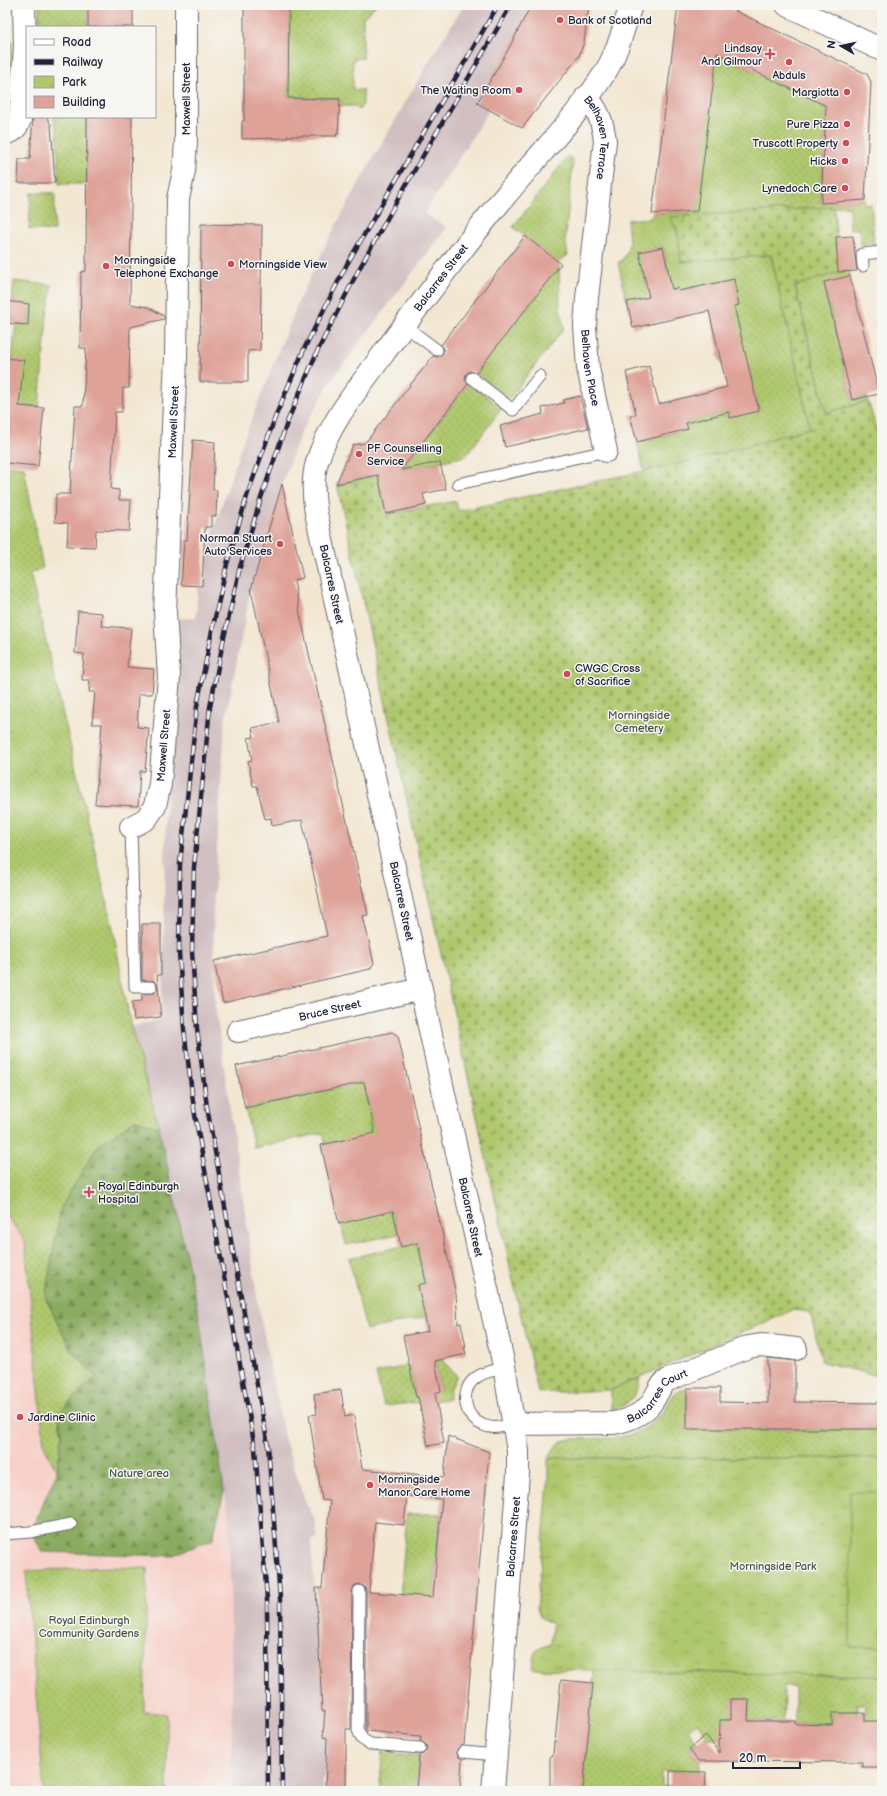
<svg xmlns="http://www.w3.org/2000/svg" width="887" height="1796" viewBox="0 0 887 1796" font-family="'Balsamiq Sans',sans-serif">
<defs>
<pattern id="grass-dots" width="8" height="8" patternUnits="userSpaceOnUse"><rect width="8" height="8" fill="#afc86d"/><path d="M2 2h.1M6 6h.1" fill="none" stroke="#96ac5f" stroke-width="1.8" stroke-linecap="round"/></pattern>
<pattern id="forest-firs" width="22" height="20" patternUnits="userSpaceOnUse"><rect width="22" height="20" fill="#8bac60"/><path d="M5 1l3.5 6h-7zM16 11l3.5 6h-7z" fill="#718c50"/></pattern>
<pattern id="cemetery-stones" width="16" height="16" patternUnits="userSpaceOnUse"><rect width="16" height="16" fill="#afc86d"/><path d="M2 7V4a2 2 0 0 1 4 0v3zM10 15v-3a2 2 0 0 1 4 0v3z" fill="#96ac5f"/></pattern>
<pattern id="park-tufts" width="24" height="20" patternUnits="userSpaceOnUse"><rect width="24" height="20" fill="#afc86d"/><path d="M3 7l-1-3M5 7V3M7 7l1-3M15 17l-1-3M17 17v-4M19 17l1-3" fill="none" stroke="#96ac5f"/></pattern>
</defs>
<rect width="100%" height="100%" fill="#f6f6f2"/>
<filter id="ink" filterUnits="userSpaceOnUse"><feTurbulence type="fractalNoise" baseFrequency=".025" numOctaves="2"/><feDisplacementMap in="SourceGraphic" scale="8" xChannelSelector="R" yChannelSelector="G"/><feConvolveMatrix kernelMatrix="1 2 1 2 8 2 1 2 1" color-interpolation-filters="sRGB"/></filter>
<filter id="wash" filterUnits="userSpaceOnUse"><feTurbulence type="fractalNoise" baseFrequency=".012" numOctaves="4" result="noise"/><feDisplacementMap in="SourceGraphic" scale="16" xChannelSelector="R" yChannelSelector="G"/><feGaussianBlur stdDeviation="0.9" result="paint"/><feColorMatrix in="noise" values="0 0 0 0 0 0 0 0 0 0 0 0 0 0 0 0 0 1.4 0 .05"/><feComposite in="paint" operator="in"/></filter>
<g filter="url(#wash)">
<rect width="100%" height="100%" fill="#f3e7d2"/>
<!-- built -->
<path fill="#f7d1c9" d="M5 465 24 467 43 568 30 573 112 924 131 1027 159 1127 187 1257 224 1491 229 1511 232 1718 231 1791H5Z"/>
<!-- industrial -->
<path fill="#d2bfc1" d="M464 5H531L508 50 477 103 489 110 424 214 447 227 330 382 300 434 280 489 251 589 225 721 213 909 215 1005 258 1303 284 1437 304 1498 314 1518 318 1539 311 1540 322 1710 325 1711 323 1737 327 1738 325 1778H323V1791H231L232 1718 229 1511 224 1491 199 1317 159 1127 131 1027 162 1019 166 803 180 667 177 619 196 617 198 588H204L209 544 244 438 299 300 329 238 367 169 431 58Z"/>
<!-- grass -->
<path fill="url(#grass-dots)" stroke="#687554" d="M39 5H88V27H39Z
M289 5H376L363 18V58L353 59V90H363V104L359 110 354 106H339V99L288 98Z
M876 5H882V22L874 18Z
M5 41H12L13 66H5Z
M719 52 721 55 826 106 821 203 865 200 864 205 871 204 874 244 860 245 859 229H850L849 206 670 217 678 234 681 262 771 255 810 428 704 458 644 471 637 442 687 430 686 423 720 414 728 407 730 417 759 410 746 359 722 365 718 353 743 348 727 308 739 305 734 279 679 291 678 288 666 290 664 281 670 279 663 247 640 252 646 284 655 296 627 302 618 263C633 253 628 235 627 220L651 218 652 214 697 211 709 53Z
M53 117H87V184H59L57 130Z
M568 156 571 158 573 161 565 240 568 255 558 262 513 227Z
M31 193H55L54 231 29 229Z
M559 266 560 308 564 328 509 399 476 373Z
M849 271 850 276 824 283 837 337 863 331 839 346 852 400 867 397 868 401 826 413 795 285 839 272Z
M14 281 52 285 47 316 39 407 5 404 12 359 16 324 28 325 29 304 12 302Z
M469 383 502 408 466 456 402 470Z
M5 465 24 467 43 568 30 573 112 924 131 1027 159 1127 135 1120 71 1349 96 1377 58 1413 62 1434 57 1472 44 1445 25 1241 5 1213Z
M363 1078 398 1234 346 1245 341 1223 345 1140 326 1144 323 1133 254 1148 245 1108 351 1085 350 1080Z
M417 1243 426 1283 418 1286 425 1317 366 1330 349 1258Z
M442 1360 457 1376 451 1388 449 1399 384 1406 376 1373 409 1365 416 1397 441 1391 435 1362Z
M640 1378C637 1395 629 1406 611 1410V1390Z
M687 1388V1429H881V1458H548L556 1446 562 1441 571 1439 616 1438 634 1434 650 1425 664 1411 673 1394Z
M407 1514H440L421 1735 389 1733Z
M111 1567 147 1568 144 1712 167 1714V1791H44L26 1571Z
M594 1670 882 1676V1721H874V1731L865 1721V1704H857V1750L844 1724V1713H832V1724H795V1686H784L783 1761 776 1721H748L749 1699H732L731 1720 720 1738H708L697 1723 688 1730 697 1742 689 1749 700 1764V1772L662 1771V1786L670 1787V1791H583Z
M383 1752 419 1756 416 1791H379Z"/>
<!-- forest -->
<path fill="url(#forest-firs)" stroke="#56674e" d="M135 1120 159 1127 199 1317 224 1491 213 1539 171 1556 43 1552 30 1532 57 1472 62 1434 58 1413 96 1377 71 1349 45 1297 61 1207 98 1145Z"/>
<!-- cemetery -->
<path fill="url(#cemetery-stones)" stroke="#687554" d="M834 207 839 272 795 286 826 413 868 401 882 448V1377L822 1362 810 1312 793 1310 611 1390 538 1393 337 484 378 475 387 514 456 501 458 511 704 458 810 428 771 255 681 262 678 234 670 217Z"/>
<!-- park -->
<path fill="url(#park-tufts)" stroke="#687554" d="M548 1458H882V1676L532 1669C534 1651 533 1650 551 1644L552 1624 540 1617 537 1608 548 1484Z"/>
<!-- pitch -->
<path fill="#afc86d" stroke="#687554" d="M850 1492H882V1647H850Z"/>
<g id="blocks">
<!-- building -->
<path fill="#dfa298" fill-rule="evenodd" d="M88 5H133V27H88Z
M244 5H289L288 98 340 99 338 134H336L337 136H287V138L242 139V121H244Z
M531 5H589L584 42 579 56 522 128 477 103 508 50Z
M678 5H723L867 74 871 82 865 200 821 203 826 106 717 53 697 211 652 214Z
M33 117H47L51 125 55 183H18L19 159H30Z
M87 117H132L130 304 148 307 164 316V319L130 327 129 388H123L122 412H115L111 489 119 490V500H131L129 531 96 530 95 547 67 546 68 523 55 522 56 494H70L75 406H83L86 348H80L81 272 86 271Z
M201 224 262 225 260 350 248 351V382H200Z
M525 236 561 264 476 373 470 371 466 374 465 380 468 384 401 470 440 462 446 489 423 494 426 505 386 514 378 475 336 484 353 445 365 443 433 356 437 357 442 354 444 350 441 345Z
M853 236 857 271 838 272 836 237Z
M663 247 672 289 678 288 679 291 734 279 739 305 734 306 759 411 730 418 729 412 686 423 688 429 637 442 630 415 636 414 626 372 649 366 659 404 727 387 709 311 633 328 627 302 649 297 639 252Z
M850 276 879 394 852 400 824 282Z
M5 301 29 304 28 325 5 323Z
M5 358 24 360 19 406 44 408 38 466 5 463Z
M580 396 588 428 505 447 500 426 543 414 542 408 564 403 563 400Z
M193 440 215 442 213 490H217L216 516H211V527H205L202 586 181 585 184 540H187Z
M282 484 303 578 294 580 300 614 368 915 363 916 374 963 370 969 223 1003 214 961 327 936 302 820 272 826 271 818 265 819 257 786H253L248 761 252 760 248 738 254 737 252 728 279 722 251 589Z
M78 611 102 613 101 626 131 628 127 667 154 669 152 694H139L137 727 149 728 145 771H140L138 806 95 804 102 724H92L95 692H89L90 680H82L84 654 75 653Z
M142 924H161V975H157L161 1017 134 1020 132 1002 142 1001V994L154 993 158 987 154 981 142 980Z
M392 1032 398 1036 456 1294 458 1324 461 1323 466 1347H464L466 1354 435 1361 441 1391 435 1393 444 1443 428 1446 418 1397H416L403 1336 428 1331 418 1285 426 1283 418 1243 401 1247 393 1211 339 1224 321 1145 375 1133 364 1082 245 1108 236 1066Z
M768 1358 795 1361V1402L881 1403V1429H687V1388H720V1402L768 1403Z
M341 1390 345 1417 354 1415 362 1469 444 1477 448 1436 489 1452 464 1745 458 1748 456 1752 459 1757 462 1759 460 1791H416L419 1755 423 1754 427 1749 426 1745 420 1741 421 1736 366 1731V1591L365 1587 359 1584 355 1585 352 1591 351 1729H346V1791H325L327 1738 323 1737 325 1711H322L316 1588H322L330 1501 322 1500 309 1415 317 1414 314 1394ZM407 1496 442 1499 433 1597 369 1592 375 1522 404 1525Z
M561 1680 593 1683 583 1791 550 1790V1757L553 1755 554 1742H555Z
M731 1699H749L748 1721H795V1724L832 1725V1713H865V1721H882V1767H862V1762L698 1761 689 1749 706 1735 719 1753 720 1720H731Z
M670 1771 706 1772 705 1791H670Z"/>
</g>
</g>
<g filter="url(#ink)">
<use href="#blocks" fill-opacity="0" stroke="#6b6770" stroke-width="1"/>
<g fill="none" stroke-linecap="round" stroke-linejoin="round">
<defs>
<path id="service" d="M863 266 862 254 882 252
M405 326 437 350
M472 378 513 410 540 376
M458 484 606 451
M131 827 135 987H151
M504 1368C495 1370 485 1371 477 1377 459 1389 463 1417 483 1425 493 1430 504 1426 513 1424
M5 1534 30 1532 71 1524
M359 1591 358 1730 362 1739 370 1744 420 1748
M463 1752 496 1755"/>
<g id="minor">
<path id="s1" d="M586 97C599 110 603 124 605 141L587 298 585 326 588 368 606 451"/>
<path d="M5 133C13 133 18 126 20 119L25 46 24 5"/>
<path id="s2" d="M131 827 146 819 155 806 160 784 169 677 165 612 176 358 178 199 184 171 186 141V5"/>
<path id="s3" d="M238 1031 421 989"/>
<path id="s4" d="M513 1424 614 1423C629 1420 643 1415 652 1402 658 1394 659 1385 668 1380L748 1347 761 1345 796 1349"/>
</g>
<g id="tertiary">
<path id="s5" d="M493 1791 518 1474V1451L504 1366 316 513C313 495 312 479 317 462 330 421 361 385 386 350 425 298 464 245 506 195 539 154 578 116 606 71 618 51 624 27 631 5"/>
</g>
<path id="primary" d="M787 5 882 50"/>
</defs>
<!-- service casing -->
<use href="#service" stroke="#6b6770" stroke-width="13"/>
<!-- minor casing -->
<use href="#minor" stroke="#6b6770" stroke-width="24"/>
<!-- tertiary casing -->
<use href="#tertiary" stroke="#6b6770" stroke-width="24"/>
<!-- primary casing -->
<use href="#primary" stroke="#6b6770" stroke-width="24"/>
<!-- service -->
<use href="#service" stroke="#fff" stroke-width="11"/>
<!-- minor -->
<use href="#minor" stroke="#fff" stroke-width="22"/>
<!-- tertiary -->
<use href="#tertiary" stroke="#fff" stroke-width="22"/>
<!-- primary -->
<use href="#primary" stroke="#fff" stroke-width="22"/>
<defs>
<path id="rail" d="M268 1791 267 1599 255 1448 194 1109 184 1029 179 952 180 864 197 706 210 640 227 564 248 493 276 415 305 347 347 264 498 5
M282 1791 280 1598 268 1446 207 1107 197 1028 192 951 194 867 210 707 223 642 240 567 261 498 288 420 317 352 358 271 403 190 511 5"/>
</defs>
<!-- rail casing -->
<use href="#rail" stroke="#22223b" stroke-width="4.5"/>
<!-- rail -->
<use href="#rail" stroke="#f6f6f2" stroke-width="3" stroke-dasharray="9" stroke-linecap="butt"/>
</g>
</g>
<!-- markers -->
<g fill="#d1495b" stroke="#f6f6f2" stroke-width="1.5">
<circle cx="560" cy="20" r="4"/>
<path d="M768 48h4v4h4v4h-4v4h-4v-4h-4v-4h4z"/>
<circle cx="789" cy="62" r="4"/>
<circle cx="519" cy="90" r="4"/>
<circle cx="847" cy="92" r="4"/>
<circle cx="847" cy="124" r="4"/>
<circle cx="846" cy="143" r="4"/>
<circle cx="845" cy="161" r="4"/>
<circle cx="845" cy="188" r="4"/>
<circle cx="231" cy="264" r="4"/>
<circle cx="106" cy="266" r="4"/>
<circle cx="359" cy="454" r="4"/>
<circle cx="280" cy="544" r="4"/>
<circle cx="567" cy="674" r="4"/>
<path d="M87 1186h4v4h4v4h-4v4h-4v-4h-4v-4h4z"/>
<circle cx="20" cy="1417" r="4"/>
<circle cx="370" cy="1485" r="4"/>
</g>
<g text-anchor="middle" stroke-width="3" stroke-linejoin="round" paint-order="stroke">
<!-- poi labels -->
<g font-size="11" fill="#22223b" stroke="#f6f6f2" text-anchor="start">
<text x="568" y="24">Bank of Scotland</text>
<text x="762" y="52" text-anchor="end">Lindsay<tspan x="762" dy="13">And Gilmour</tspan></text>
<text x="789" y="79" text-anchor="middle">Abduls</text>
<text x="511" y="94" text-anchor="end">The Waiting Room</text>
<text x="839" y="96" text-anchor="end">Margiotta</text>
<text x="839" y="128" text-anchor="end">Pure Pizza</text>
<text x="838" y="147" text-anchor="end">Truscott Property</text>
<text x="837" y="165" text-anchor="end">Hicks</text>
<text x="837" y="192" text-anchor="end">Lynedoch Care</text>
<text x="114" y="264">Morningside<tspan x="114" dy="13">Telephone Exchange</tspan></text>
<text x="239" y="268">Morningside View</text>
<text x="367" y="452">PF Counselling<tspan x="367" dy="13">Service</tspan></text>
<text x="272" y="542" text-anchor="end">Norman Stuart<tspan x="272" dy="13">Auto Services</tspan></text>
<text x="575" y="672">CWGC Cross<tspan x="575" dy="13">of Sacrifice</tspan></text>
<text x="98" y="1190">Royal Edinburgh<tspan x="98" dy="13">Hospital</tspan></text>
<text x="28" y="1421">Jardine Clinic</text>
<text x="378" y="1483">Morningside<tspan x="378" dy="13">Manor Care Home</tspan></text>
</g>
<!-- street labels -->
<g font-size="11" fill="#22223b" stroke="#f6f6f2">
<text transform="translate(186 99) rotate(-90)" y="4">Maxwell Street</text>
<text dy="4" stroke="none"><textPath href="#s1" startOffset="44">Belhaven Terrace</textPath></text>
<text dy="4" stroke="none"><textPath href="#s5" startOffset="1575">Balcarres Street</textPath></text>
<text dy="4" stroke="none"><textPath href="#s1" startOffset="277">Belhaven Place</textPath></text>
<text dy="4" stroke="none"><textPath href="#s2" startOffset="418">Maxwell Street</textPath></text>
<text transform="translate(332 584) rotate(78)" y="4">Balcarres Street</text>
<text dy="4" stroke="none"><textPath href="#s2" startOffset="94">Maxwell Street</textPath></text>
<text transform="translate(402 901) rotate(78)" y="4">Balcarres Street</text>
<text dy="4" stroke="none"><textPath href="#s3" startOffset="94">Bruce Street</textPath></text>
<text transform="translate(471 1217) rotate(78)" y="4">Balcarres Street</text>
<text dy="4" stroke="none"><textPath href="#s4" startOffset="154">Balcarres Court</textPath></text>
<text dy="4" stroke="none"><textPath href="#s5" startOffset="255">Balcarres Street</textPath></text>
</g>
<!-- park labels -->
<g font-size="11" fill="#4c544a" stroke="#f6f6f2">
<text x="639" y="719">Morningside<tspan x="639" dy="13">Cemetery</tspan></text>
<text x="139" y="1477">Nature area</text>
<text x="773" y="1570">Morningside Park</text>
<text x="89" y="1624">Royal Edinburgh<tspan x="89" dy="13">Community Gardens</tspan></text>
</g>
</g>
<!-- margin -->
<rect width="887" height="1796" fill="none" stroke="#f6f6f2" stroke-width="20"/>
<!-- legend -->
<rect x="26" y="26" width="130" height="92" fill="#f6f6f2" stroke="#a1a1a9"/>
<rect x="34" y="39" width="20" height="6" fill="#ffffff" stroke="#a1a1a9"/>
<text x="62" y="46" font-size="12" fill="#22223b">Road</text>
<rect x="34" y="59" width="20" height="6" fill="#22223b" stroke="#a1a1a9"/>
<text x="62" y="66" font-size="12" fill="#22223b">Railway</text>
<rect x="34" y="76" width="20" height="12" fill="url(#park-tufts)" stroke="#a1a1a9"/>
<text x="62" y="86" font-size="12" fill="#22223b">Park</text>
<rect x="34" y="96" width="20" height="12" fill="#dfa298" stroke="#a1a1a9"/>
<text x="62" y="106" font-size="12" fill="#22223b">Building</text>
<!-- north arrow -->
<g transform="translate(841 46) rotate(279)" stroke="#f6f6f2" stroke-width="3" paint-order="stroke">
<path d="M0-3L7 15L0 10L-7 15Z" fill="#22223b"/>
<text y="-6" font-size="11" font-weight="bold" text-anchor="middle" fill="#22223b">N</text>
</g>
<!-- scale -->
<path d="M733 1762v6h67v-6" fill="none" stroke="#22223b" stroke-width="2"/>
<text x="739" y="1762" font-size="12" fill="#22223b" stroke="#f6f6f2" stroke-width="3" paint-order="stroke">20 m</text>
</svg>
